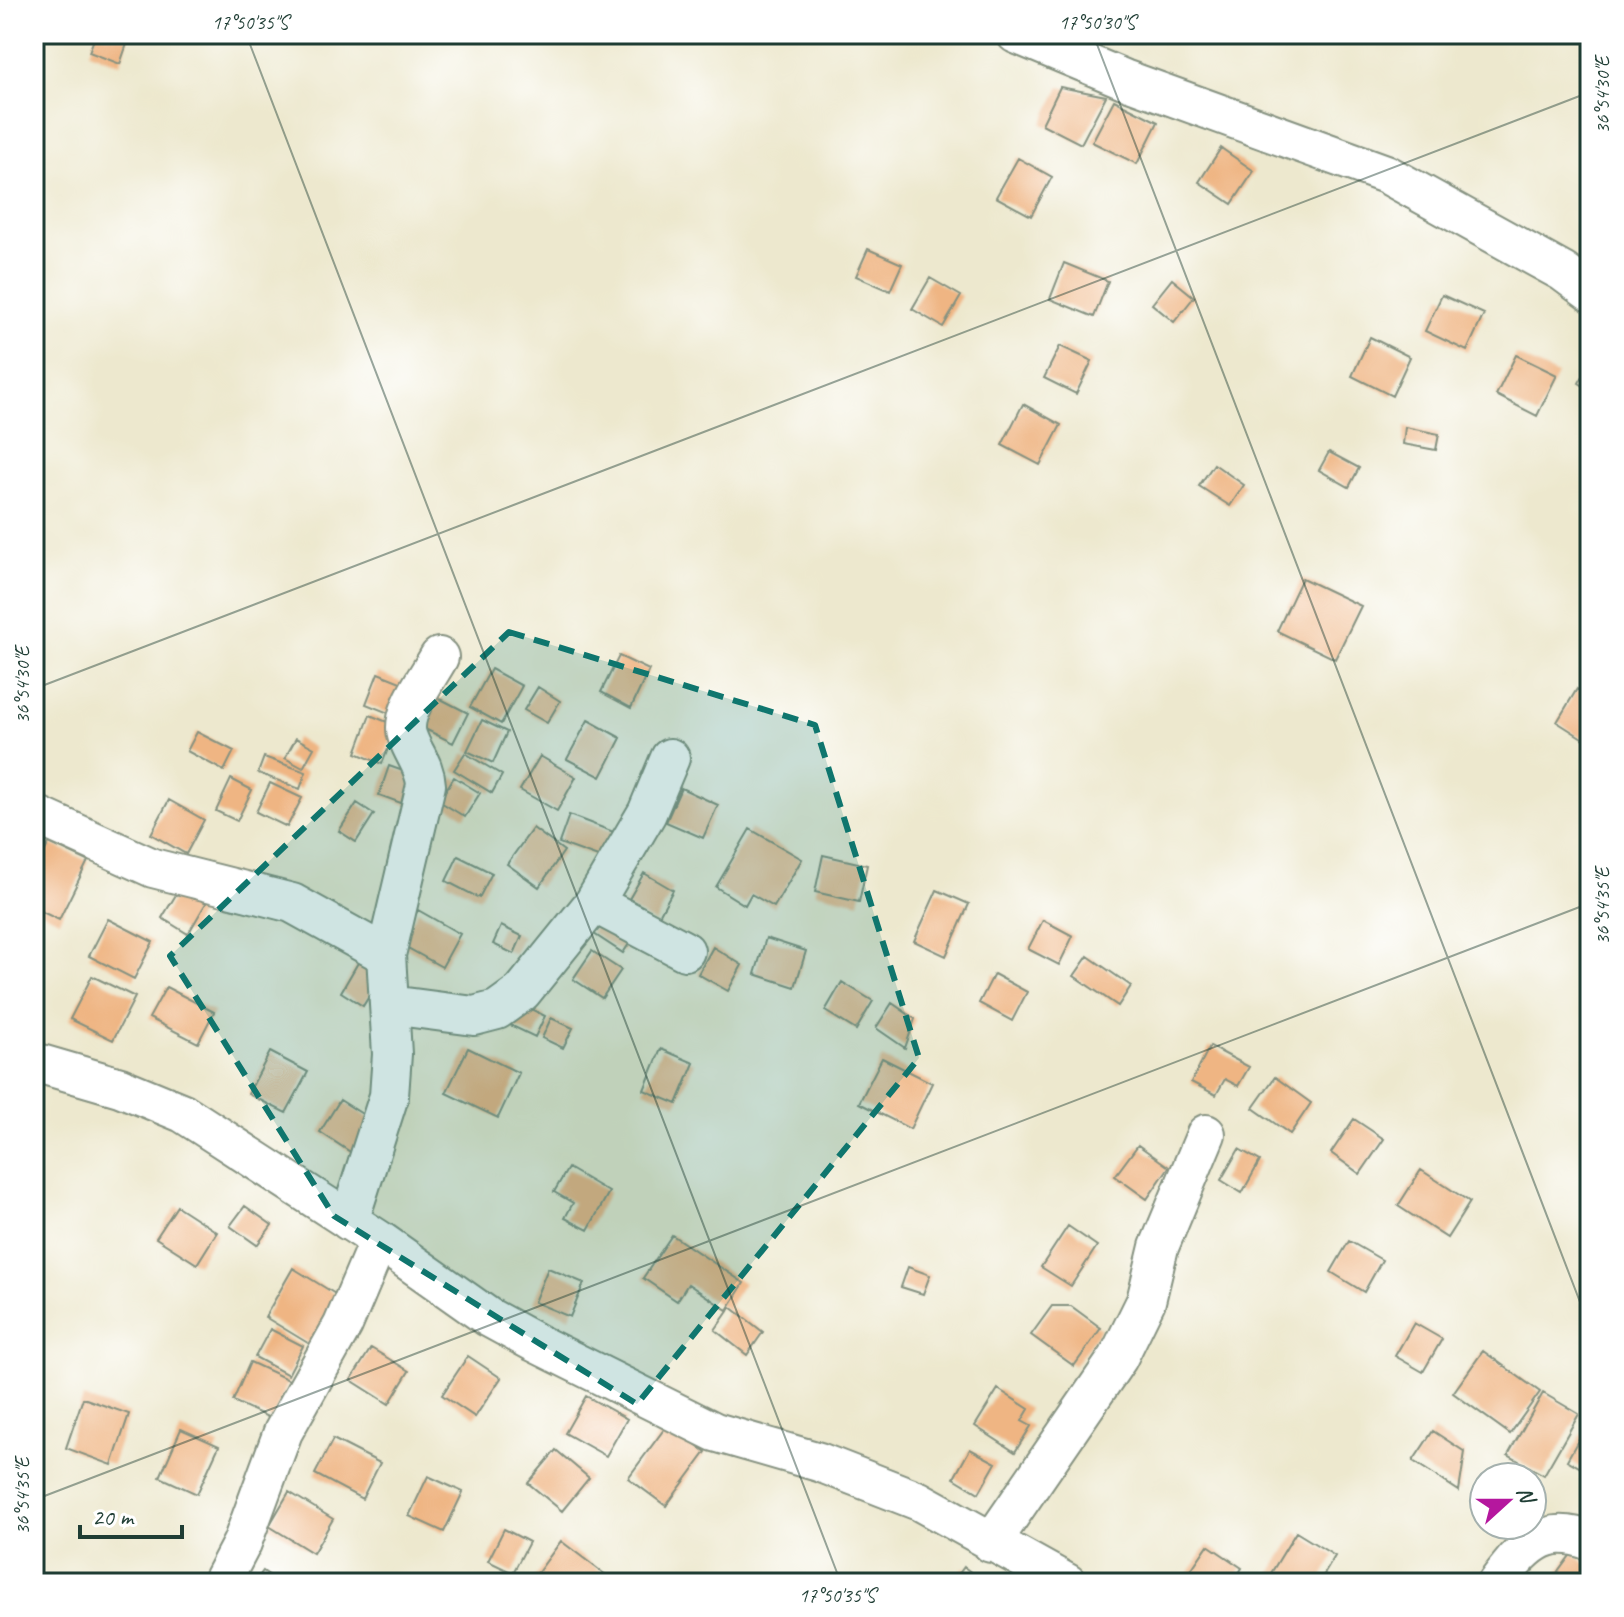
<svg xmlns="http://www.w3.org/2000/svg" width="1624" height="1617" viewBox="0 0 1624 1617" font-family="Caveat,sans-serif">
<rect width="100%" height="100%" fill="#fff"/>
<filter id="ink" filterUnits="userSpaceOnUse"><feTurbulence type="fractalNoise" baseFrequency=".0125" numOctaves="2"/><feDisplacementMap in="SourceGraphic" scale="16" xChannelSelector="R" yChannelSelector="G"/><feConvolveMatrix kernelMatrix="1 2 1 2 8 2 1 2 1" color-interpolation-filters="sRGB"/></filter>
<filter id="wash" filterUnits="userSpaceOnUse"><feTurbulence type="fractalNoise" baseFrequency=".006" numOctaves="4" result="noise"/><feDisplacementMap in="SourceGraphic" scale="32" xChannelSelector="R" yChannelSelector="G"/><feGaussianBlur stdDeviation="1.8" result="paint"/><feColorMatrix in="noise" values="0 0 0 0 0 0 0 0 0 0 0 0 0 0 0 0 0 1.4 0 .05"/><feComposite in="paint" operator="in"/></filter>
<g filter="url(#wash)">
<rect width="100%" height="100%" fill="#ede8ce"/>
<g id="blocks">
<!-- building -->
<path fill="#efb583" d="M96 34 129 38 120 64 89 52Z
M1060 87 1106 96 1081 144 1042 124Z
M1114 100 1158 122 1137 164 1092 142Z
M1221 148 1254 171 1232 204 1199 182Z
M1018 158 1052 177 1031 216 996 197Z
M868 249 902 264 890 291 856 276Z
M1064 263 1108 281 1094 317 1050 299Z
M930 278 961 296 943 327 912 309Z
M1172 279 1194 297 1174 322 1152 304Z
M1442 295 1484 314 1467 351 1425 331Z
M1370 337 1410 357 1392 396 1352 376Z
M1060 346 1092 361 1076 394 1044 378Z
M1516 355 1557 375 1537 416 1496 395Z
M1590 364V390L1579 383Z
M1023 404 1061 425 1040 465 1002 445Z
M1405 427 1439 434 1436 450 1403 444Z
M1329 452 1359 468 1349 487 1319 470Z
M1214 464 1244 485 1230 506 1199 486Z
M1302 578 1361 606 1335 659 1277 631Z
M619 656 649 670 631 708 601 692Z
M491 669 522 686 501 724 470 707Z
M378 673 408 685 396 716 366 704Z
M538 687 560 701 547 723 524 710Z
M1577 689 1590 697V743L1557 722Z
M433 695 468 713 453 743 417 725Z
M370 715 397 726 382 764 356 753Z
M482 720 507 732 493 763 467 751Z
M588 720 621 738 601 777 567 759Z
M197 732 234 751 224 771 187 751Z
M296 738 314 748 303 768 285 758Z
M465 753 502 775 492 793 454 770Z
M540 756 576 777 557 811 520 790Z
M264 757 306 772 300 789 258 773Z
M389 766 420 777 409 806 379 795Z
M454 777 480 793 465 817 439 801Z
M231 779 252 790 237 821 216 811Z
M270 783 302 798 287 827 256 812Z
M681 788 718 805 703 838 666 822Z
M169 800 204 820 186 854 151 834Z
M357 803 374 814 356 842 339 831Z
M569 815 619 834 609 861 559 843Z
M533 828 564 851 539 887 507 864Z
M750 829 802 859 774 907 751 894 745 905 716 887Z
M49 843 88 861 59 920 34 908V872Z
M823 855 867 865 859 902 815 892Z
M458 856 492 873 479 898 446 881Z
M644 873 673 890 655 923 625 906Z
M180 888 206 903 188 934 162 918Z
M937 890 969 904 946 956 914 941Z
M418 910 460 934 442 967 399 943Z
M605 912 636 933 623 953 591 932Z
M108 919 153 942 134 979 89 956Z
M1043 920 1073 936 1059 965 1028 949Z
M501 926 522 936 514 954 493 944Z
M766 938 806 951 795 987 755 974Z
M713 947 742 965 728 991 698 974Z
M592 951 621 970 602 998 573 979Z
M1088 956 1131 986 1118 1006 1074 976Z
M359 961 382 975 363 1006 341 992Z
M994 974 1027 992 1012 1021 979 1003Z
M92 976 135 997 113 1040 70 1019Z
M842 982 873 1001 856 1030 825 1011Z
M166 987 214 1012 198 1043 149 1018Z
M519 1003 545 1016 535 1037 508 1024Z
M892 1003 915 1019 905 1048 876 1028Z
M551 1018 573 1028 563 1048 542 1038Z
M1210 1046 1249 1067 1238 1086 1225 1079 1216 1095 1191 1082Z
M468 1048 519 1073 498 1118 446 1093Z
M661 1049 694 1063 677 1104 644 1090Z
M270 1052 308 1072 286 1113 248 1094Z
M882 1058 932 1083 910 1129 859 1103Z
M1275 1077 1311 1103 1290 1134 1253 1108Z
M340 1100 375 1122 355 1155 320 1132Z
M1354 1119 1384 1139 1360 1174 1331 1153Z
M1138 1145 1169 1167 1147 1199 1115 1176Z
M1239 1149 1260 1161 1242 1193 1221 1180Z
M568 1168 609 1192 588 1230 565 1218 573 1203 554 1192Z
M1421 1170 1470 1202 1447 1238 1398 1206Z
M177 1206 217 1232 197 1264 156 1238Z
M245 1206 272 1225 257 1245 230 1226Z
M1068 1226 1097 1246 1071 1286 1041 1267Z
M672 1235 744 1283 727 1310 688 1284 677 1301 643 1278Z
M1349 1241 1382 1260 1364 1292 1331 1272Z
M34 1260 43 1265 34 1281Z
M908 1267 930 1275 923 1294 901 1287Z
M293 1268 350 1303 321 1351 265 1317Z
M548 1268 584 1283 570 1317 534 1302Z
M1052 1306H1071L1101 1328 1074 1366 1031 1335Z
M731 1307 763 1332 747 1355 715 1330Z
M1414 1323 1442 1339 1423 1372 1395 1356Z
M270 1329 303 1346 288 1375 255 1357Z
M371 1348 409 1371 389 1404 351 1380Z
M1483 1351 1540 1392 1510 1434 1453 1393Z
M468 1356 501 1378 475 1417 442 1395Z
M250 1362 289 1380 272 1419 233 1401Z
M998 1389 1029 1409 1022 1421 1031 1426 1015 1452 975 1426Z
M1543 1393 1579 1414 1544 1475 1508 1455Z
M586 1396 627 1419 606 1456 565 1433Z
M83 1398 129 1414 112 1465 66 1448Z
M1590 1419V1473L1567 1460Z
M668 1424 706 1452 666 1506 628 1478Z
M181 1429 219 1446 197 1494 160 1477Z
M1433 1431 1465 1452 1459 1491 1413 1461Z
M333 1439 380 1463 362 1499 315 1474Z
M970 1449 996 1463 979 1493 954 1478Z
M556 1450 589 1478 562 1511 528 1483Z
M428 1476 463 1492 444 1532 409 1516Z
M289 1492 333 1519 313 1553 269 1526Z
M504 1529 529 1542 513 1573 488 1561Z
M1296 1532 1335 1556 1319 1583H1265Z
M561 1541 611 1579 608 1583 531 1582Z
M1208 1545 1242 1568 1233 1583H1182Z
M1572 1553 1590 1566V1583H1550Z
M964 1567 985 1583H952Z
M263 1571 280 1583H254Z"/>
</g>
</g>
<g filter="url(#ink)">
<use href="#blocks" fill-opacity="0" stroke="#869281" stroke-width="2"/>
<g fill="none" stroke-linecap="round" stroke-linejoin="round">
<defs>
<path id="minor" d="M1016 34 1124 79 1386 174 1563 272 1590 292
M34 814 153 868 292 903 386 955
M594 903 685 951
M390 1005 474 1016 497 1010 522 992 594 903 647 813 670 758
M34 1062 120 1087 183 1113 379 1240 488 1317 534 1342 715 1432 819 1462 919 1501 1067 1583
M349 1221 389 1096 392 1054 386 955 426 785C425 766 414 755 408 738 398 714 428 678 439 657
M991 1543 1118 1358 1146 1301 1159 1247 1206 1134
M221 1583 242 1543 283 1432 343 1325 379 1240
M1497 1583C1523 1549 1543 1522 1590 1541"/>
</defs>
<!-- minor casing -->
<use href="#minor" stroke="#869281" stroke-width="42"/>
<!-- minor -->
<use href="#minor" stroke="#fff" stroke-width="38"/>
</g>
</g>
<!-- marked area -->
<path fill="#0f766e" fill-opacity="0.2" stroke="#0f766e" stroke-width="6" stroke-dasharray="16 10" stroke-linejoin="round" d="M509 632 815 725 919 1058 637 1404 334 1216 170 956Z"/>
<!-- ticks -->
<path fill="none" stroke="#1f3d34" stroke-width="2" stroke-opacity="0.45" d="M246 34 841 1583M1093 34 1590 1328M34 689 1590 92M34 1500 1590 903"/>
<!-- margin -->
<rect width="1624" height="1617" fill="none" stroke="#fff" stroke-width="88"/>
<!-- north arrow -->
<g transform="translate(1508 1501) rotate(69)"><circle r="38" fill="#ffffff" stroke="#a5b1ae" stroke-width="2"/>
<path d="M0-6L14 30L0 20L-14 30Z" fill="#b5179e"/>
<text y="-12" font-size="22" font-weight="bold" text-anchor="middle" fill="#1f3d34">N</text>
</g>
<!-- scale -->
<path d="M80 1525v12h102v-12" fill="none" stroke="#1f3d34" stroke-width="4"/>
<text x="92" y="1525" font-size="24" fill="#1f3d34" stroke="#ffffff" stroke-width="6" paint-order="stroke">20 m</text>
<rect x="44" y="44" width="1536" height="1529" fill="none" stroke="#1f3d34" stroke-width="3"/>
<g font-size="20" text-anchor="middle" fill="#1f3d34">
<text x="250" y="29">17°50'35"S</text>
<text x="1097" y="29">17°50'30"S</text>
<text transform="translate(1602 95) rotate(-90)" y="7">36°54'30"E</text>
<text transform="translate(22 685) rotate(-90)" y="7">36°54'30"E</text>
<text transform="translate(1602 906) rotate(-90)" y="7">36°54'35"E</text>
<text transform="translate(22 1496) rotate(-90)" y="7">36°54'35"E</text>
<text x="837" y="1602">17°50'35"S</text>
</g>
</svg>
